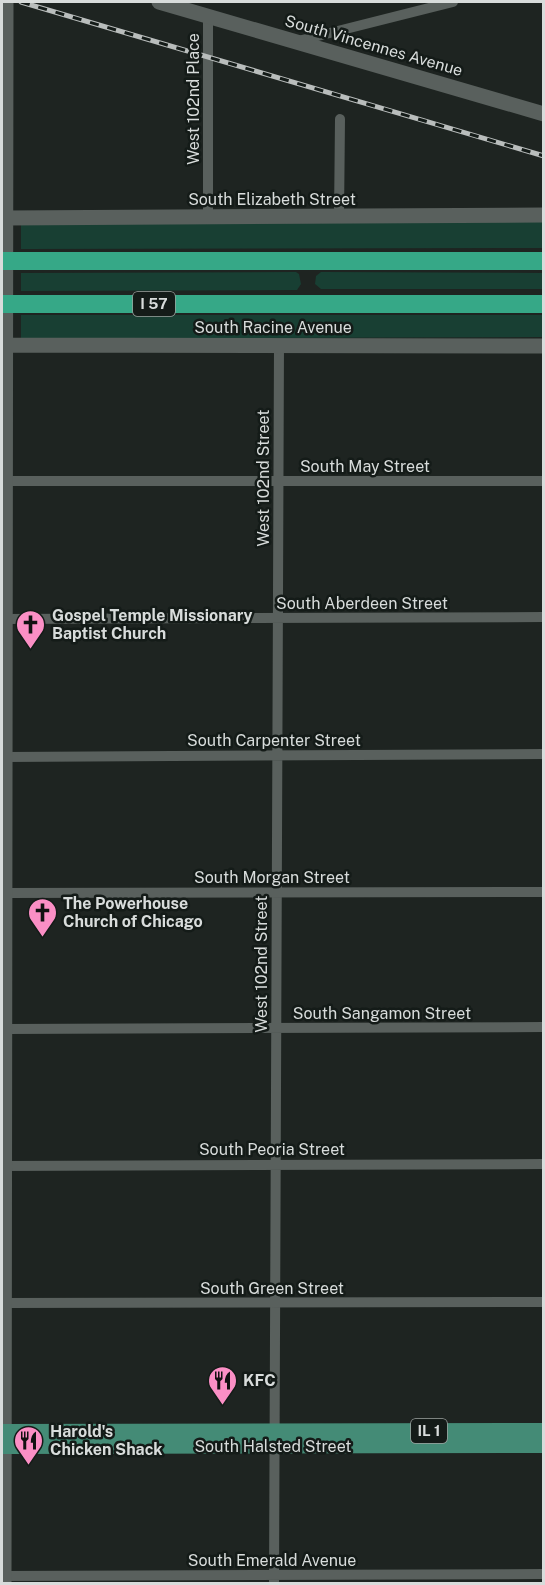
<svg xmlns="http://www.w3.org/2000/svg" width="545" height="1585" viewBox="0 0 545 1585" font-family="'Public Sans',sans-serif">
<rect width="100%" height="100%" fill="#1e2421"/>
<!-- green -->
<path fill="#183f33" d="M543 221V248L21 249V223Z
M296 272 299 274 301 284 297 290 21 291V273Z
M321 272 543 273V289H321L315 284 316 276Z
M21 315H543L544 337 21 339Z"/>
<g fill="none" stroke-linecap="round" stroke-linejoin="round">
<!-- street -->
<path stroke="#59605d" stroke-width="10" d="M298 41 453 2
M339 217 340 119
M208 218V16
M6 481H544
M2 619 544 617
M5 757 544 754
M2 893 544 892
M5 1029 544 1027
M2 1166 544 1164
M2 1303 544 1302
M2 1576 544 1574
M274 1584 279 345"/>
<!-- secondary -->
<path stroke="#59605d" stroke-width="15" d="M159 2 544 114
M6 218 544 215
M6 345 544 346
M4 1584 6 2"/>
<!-- primary -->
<path stroke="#448b76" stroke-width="16" d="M2 1432 544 1431
M2 1446 544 1445"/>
<!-- highway -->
<path stroke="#36a887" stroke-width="18" d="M2 261H544
M2 304H544"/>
<defs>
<path id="rail" d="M21 2 544 156"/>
</defs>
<!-- rail casing -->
<use href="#rail" stroke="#b9bdbc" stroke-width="5"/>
<!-- rail -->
<use href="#rail" stroke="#141b18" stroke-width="3" stroke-dasharray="9" stroke-linecap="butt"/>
</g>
<!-- icons -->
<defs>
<symbol id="church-pin" viewBox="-11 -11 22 30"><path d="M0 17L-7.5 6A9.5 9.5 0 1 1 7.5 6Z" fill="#fb8fc5" stroke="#141b18"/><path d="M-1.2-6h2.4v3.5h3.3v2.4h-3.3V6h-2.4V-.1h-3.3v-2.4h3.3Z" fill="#111"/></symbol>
<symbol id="restaurant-pin" viewBox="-11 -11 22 30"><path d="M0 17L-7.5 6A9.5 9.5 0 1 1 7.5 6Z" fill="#fb8fc5" stroke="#141b18"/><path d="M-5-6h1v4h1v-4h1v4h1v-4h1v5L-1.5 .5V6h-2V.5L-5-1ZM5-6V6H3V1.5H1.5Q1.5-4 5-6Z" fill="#111"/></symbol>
</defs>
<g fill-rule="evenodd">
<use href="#church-pin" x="14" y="608" width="33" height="45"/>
<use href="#church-pin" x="26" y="896" width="33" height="45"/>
<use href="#restaurant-pin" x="206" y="1364" width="33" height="45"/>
<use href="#restaurant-pin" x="12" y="1424" width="33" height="45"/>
</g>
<g text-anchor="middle" stroke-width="5" stroke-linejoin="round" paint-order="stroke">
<!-- shield labels -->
<g fill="#141b18" stroke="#9da2a0" stroke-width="1.5">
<rect x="133" y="292" width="42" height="24" rx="4.5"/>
<rect x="411" y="1419" width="36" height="24" rx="4.5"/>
</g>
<g font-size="15" font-weight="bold" fill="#d8dcdb">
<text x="154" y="309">I 57</text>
<text x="429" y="1436">IL 1</text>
</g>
<!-- street labels -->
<g font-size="16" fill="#d8dcdb" stroke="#141b18">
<text transform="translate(374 45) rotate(16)" y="6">South Vincennes Avenue</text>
<text transform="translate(193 99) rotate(-90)" y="6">West 102nd Place</text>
<text x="272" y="205">South Elizabeth Street</text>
<text x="273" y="333">South Racine Avenue</text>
<text x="365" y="472">South May Street</text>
<text transform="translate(263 478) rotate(-90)" y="6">West 102nd Street</text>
<text x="362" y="609">South Aberdeen Street</text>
<text x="274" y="746">South Carpenter Street</text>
<text x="272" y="883">South Morgan Street</text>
<text transform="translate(261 964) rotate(-90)" y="6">West 102nd Street</text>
<text x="382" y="1019">South Sangamon Street</text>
<text x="272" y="1155">South Peoria Street</text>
<text x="272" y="1294">South Green Street</text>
<text x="273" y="1452">South Halsted Street</text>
<text x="272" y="1566">South Emerald Avenue</text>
</g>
<!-- poi labels -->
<g font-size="16" font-weight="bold" fill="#d8dcdb" stroke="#141b18" text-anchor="start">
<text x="52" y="621">Gospel Temple Missionary<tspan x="52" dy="18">Baptist Church</tspan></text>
<text x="63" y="909">The Powerhouse<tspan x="63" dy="18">Church of Chicago</tspan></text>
<text x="243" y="1386">KFC</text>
<text x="50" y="1437">Harold's<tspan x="50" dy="18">Chicken Shack</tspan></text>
</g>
</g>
<!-- border -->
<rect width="545" height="1585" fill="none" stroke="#d8dcdb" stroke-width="6"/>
</svg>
